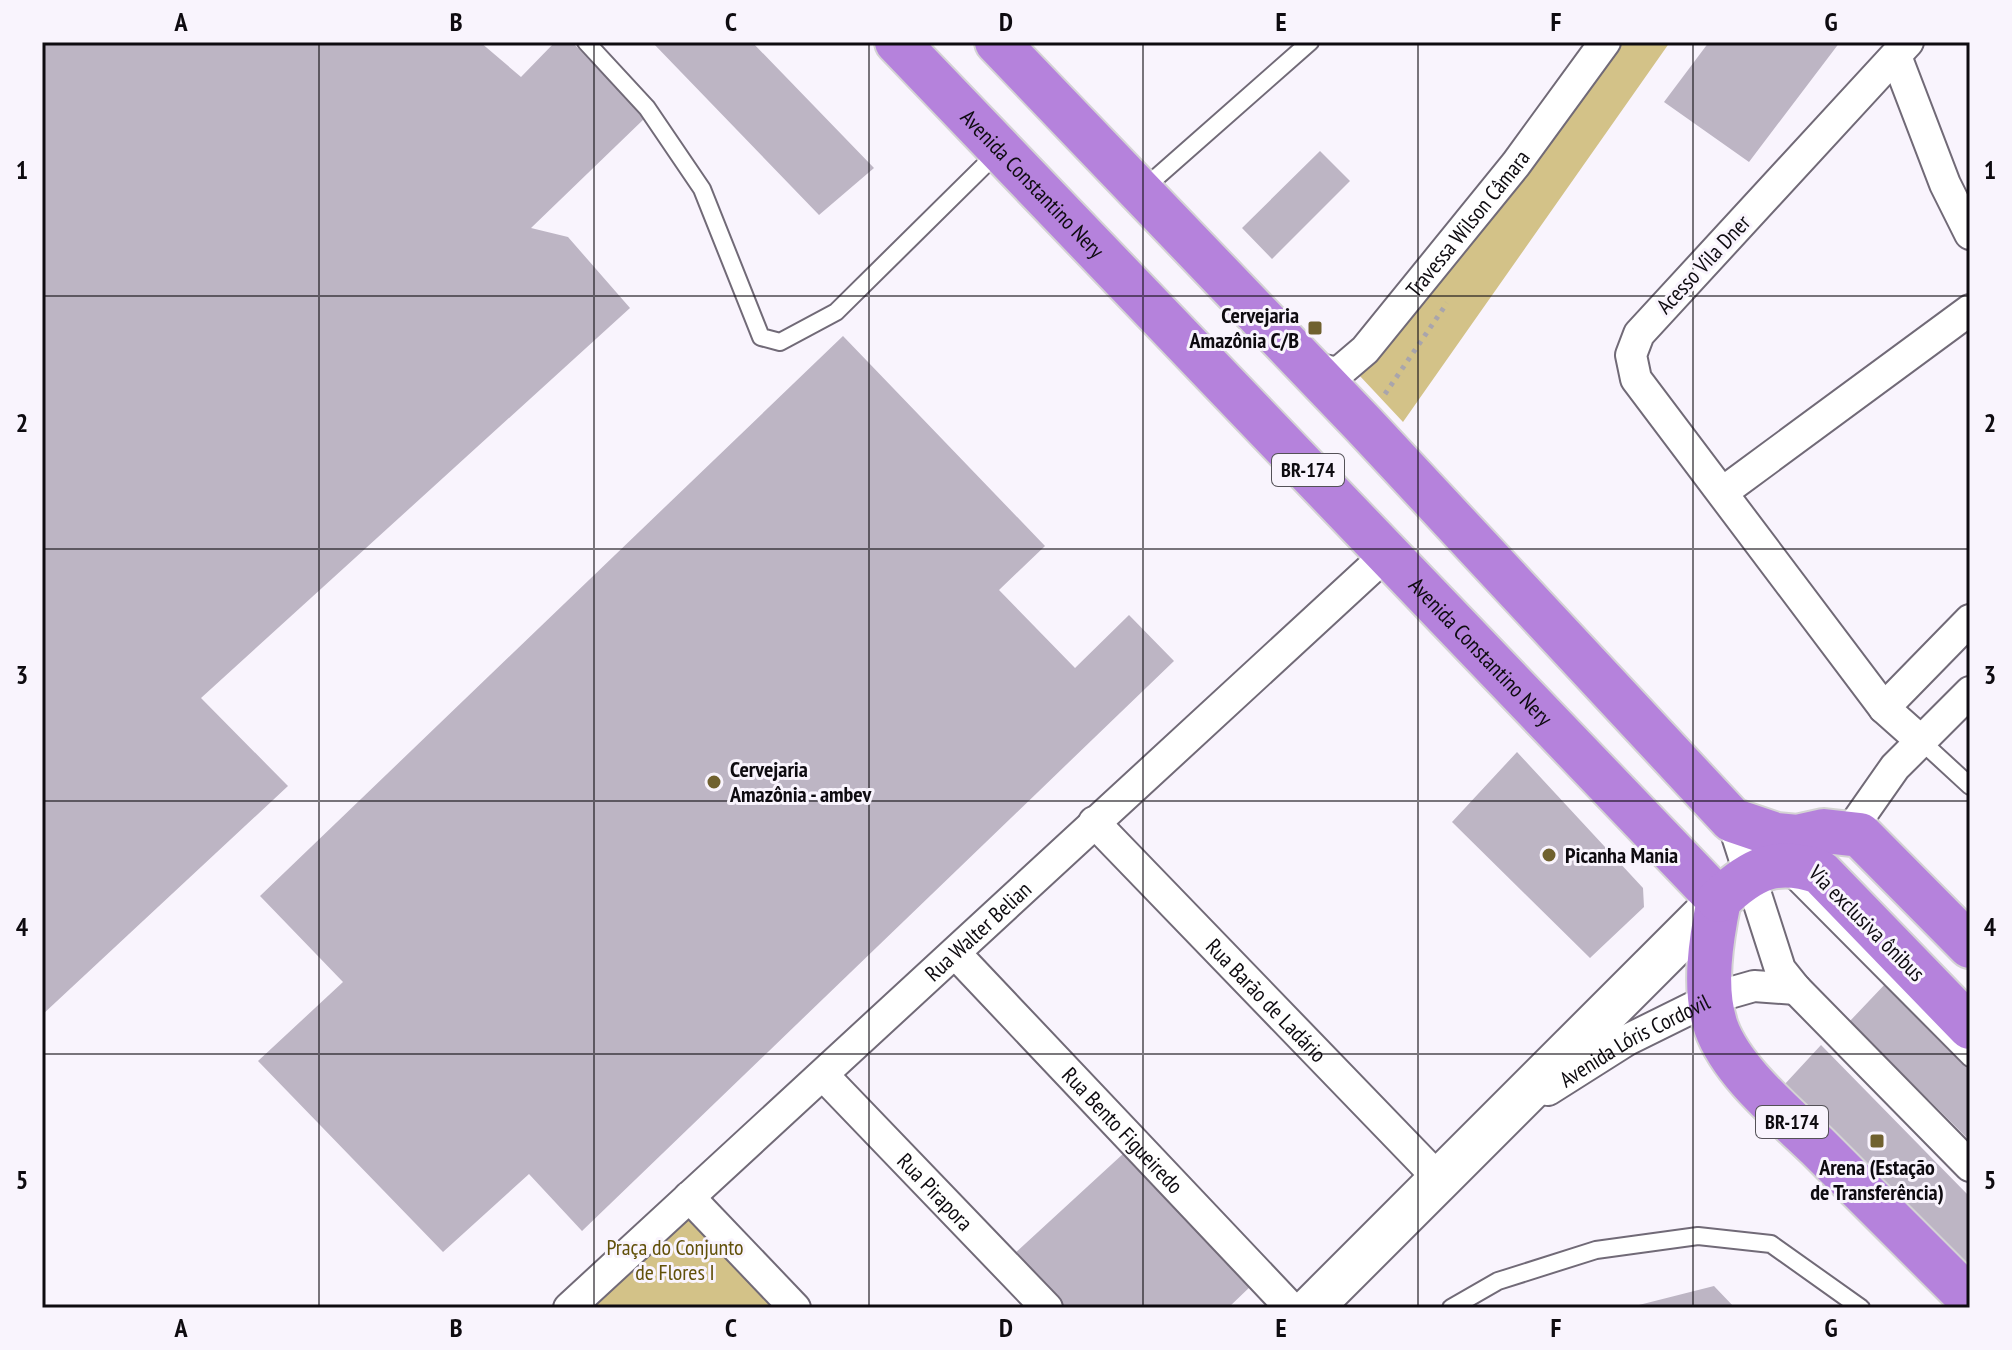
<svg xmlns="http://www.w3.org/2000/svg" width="2012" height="1350" viewBox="0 0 2012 1350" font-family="'PT Sans Narrow',sans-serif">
<rect width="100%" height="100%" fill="#f9f4fd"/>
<!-- green -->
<path fill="#d3c288" d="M1616 42H1670L1403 422 1359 375Z
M674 1192 795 1308H552Z"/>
<!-- building -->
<path fill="#bdb5c4" d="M42 42H480L521 77 555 42H572L645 118 531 228 568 237 630 308 201 698 288 786 42 1015Z
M652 42H752L874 168 819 215Z
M1709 42H1840L1749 162 1664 102Z
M1320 151 1350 181 1272 259 1242 228Z
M843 336 1045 546 999 590 1075 668 1129 615 1174 661 582 1231 529 1174 443 1252 258 1061 343 982 260 896Z
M1517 752 1643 888 1644 907 1590 958 1452 822Z
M1888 981 1970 1065V1141L1850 1021Z
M1821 1045 1970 1197V1272L1784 1085Z
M1124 1153 1253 1284 1228 1308H1066L1012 1256Z
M1714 1286 1735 1308H1631V1307Z"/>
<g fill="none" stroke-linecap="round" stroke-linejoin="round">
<defs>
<path id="lane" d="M586 42 647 108 702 189 761 337 780 342 836 312 999 151
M1141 191 1310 42
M1920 740 1970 786
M1788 875 1970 1058
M1451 1308 1498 1281 1596 1250 1698 1236 1771 1244 1861 1308"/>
<g id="street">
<path d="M1908 42 1639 334 1631 355 1636 379 1884 708 1920 740"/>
<path d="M1896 56 1945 184 1970 234"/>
<path id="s1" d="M1309 367 1338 373 1365 350 1516 164 1605 42"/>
<path d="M1723 492 1970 310"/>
<path d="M1884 708 1970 620"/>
<path d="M1732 820 1780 969 1796 989 1970 1166"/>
<path id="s2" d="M1094 822 1439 1179"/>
<path d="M1848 834 1895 767 1970 692"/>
<path id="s3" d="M955 953 1291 1308"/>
<path id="s4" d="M823 1075 1047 1308"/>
<path id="s5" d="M1548 1090 1627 1040 1712 998 1754 986 1796 989"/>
<path d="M689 1197 795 1308"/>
<path id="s6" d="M569 1308 1387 554"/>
</g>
<path id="secondary" d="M1311 1308 1719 900"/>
<g id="highway">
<path id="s7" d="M897 42 1719 900"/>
<path d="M997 42 1364 425 1732 820 1776 835 1797 837 1824 831 1860 835 1970 946"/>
<path d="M1719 900C1711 939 1703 988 1716 1027 1732 1072 1784 1114 1818 1147 1869 1198 1919 1248 1970 1299"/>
<path d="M1719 900C1753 868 1776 857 1820 872L1970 1027"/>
</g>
</defs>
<!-- lane casing -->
<use href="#lane" stroke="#716a77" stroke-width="20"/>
<!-- street casing -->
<use href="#street" stroke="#716a77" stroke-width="34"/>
<!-- secondary casing -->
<use href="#secondary" stroke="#716a77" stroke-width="46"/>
<!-- highway casing -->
<use href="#highway" stroke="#d4d3d4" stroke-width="48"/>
<!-- path -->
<path stroke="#a9a5ac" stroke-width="5" stroke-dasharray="4 6" stroke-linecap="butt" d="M1385 394 1447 303"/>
<!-- lane -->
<use href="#lane" stroke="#fff" stroke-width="16"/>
<!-- street -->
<use href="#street" stroke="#fff" stroke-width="30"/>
<!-- secondary -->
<use href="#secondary" stroke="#fff" stroke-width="42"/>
<!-- highway -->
<use href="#highway" stroke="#b582dc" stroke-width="44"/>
</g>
<!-- grid -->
<path fill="none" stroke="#0e0b10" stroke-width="2" stroke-opacity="0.55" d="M319 42V1308M594 42V1308M869 42V1308M1143 42V1308M1418 42V1308M1693 42V1308M42 296H1970M42 549H1970M42 801H1970M42 1054H1970"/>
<!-- markers -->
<g fill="#70612f" stroke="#f9f4fd" stroke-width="3">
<rect x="1307" y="320" width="16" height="16" rx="4"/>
<circle cx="714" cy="782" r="8"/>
<circle cx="1549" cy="855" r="8"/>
<rect x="1869" y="1133" width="16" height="16" rx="4"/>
</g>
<g text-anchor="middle" stroke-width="6" stroke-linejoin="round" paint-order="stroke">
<!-- shield labels -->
<g fill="#f9f4fd" stroke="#545157" stroke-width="2">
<rect x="1272" y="454" width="72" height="32" rx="6"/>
<rect x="1756" y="1106" width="72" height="32" rx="6"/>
</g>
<g font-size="20" font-weight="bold" fill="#0e0b10">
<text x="1308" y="477">BR-174</text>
<text x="1792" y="1129">BR-174</text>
</g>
<!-- street labels -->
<g font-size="22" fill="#0e0b10" stroke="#f9f4fd">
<text dy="8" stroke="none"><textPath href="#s7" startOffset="196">Avenida Constantino Nery</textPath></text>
<text dy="8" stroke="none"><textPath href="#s1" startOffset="228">Travessa Wilson Câmara</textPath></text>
<text transform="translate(1703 264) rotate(-47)" y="8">Acesso Vila Dner</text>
<text dy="8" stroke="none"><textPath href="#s7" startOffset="844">Avenida Constantino Nery</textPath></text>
<text transform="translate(1867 923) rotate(45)" y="8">Via exclusiva ônibus</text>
<text dy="8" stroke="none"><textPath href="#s6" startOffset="556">Rua Walter Belian</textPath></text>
<text dy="8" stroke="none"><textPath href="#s2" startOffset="248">Rua Barão de Ladário</textPath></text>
<text dy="8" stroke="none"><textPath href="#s5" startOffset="100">Avenida Lóris Cordovil</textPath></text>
<text dy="8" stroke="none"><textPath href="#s3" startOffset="244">Rua Bento Figueiredo</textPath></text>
<text dy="8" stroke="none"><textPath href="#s4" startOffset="162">Rua Pirapora</textPath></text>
</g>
<!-- poi labels -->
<g font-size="22" font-weight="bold" fill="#0e0b10" stroke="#f9f4fd" text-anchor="start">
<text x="1299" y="323" text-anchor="end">Cervejaria<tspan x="1299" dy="25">Amazônia C/B</tspan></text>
<text x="730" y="777">Cervejaria<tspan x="730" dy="25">Amazônia - ambev</tspan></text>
<text x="1565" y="863">Picanha Mania</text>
<text x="1877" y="1175" text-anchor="middle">Arena (Estação<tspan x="1877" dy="25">de Transferência)</tspan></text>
</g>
<!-- park labels -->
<g font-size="22" fill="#615009" stroke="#f9f4fd">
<text x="675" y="1255">Praça do Conjunto<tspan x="675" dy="25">de Flores I</tspan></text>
</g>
</g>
<!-- border -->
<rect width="2012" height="1350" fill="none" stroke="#f9f4fd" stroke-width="88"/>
<rect x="44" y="44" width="1924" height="1262" fill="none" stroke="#0e0b10" stroke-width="3"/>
<g font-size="26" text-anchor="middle" font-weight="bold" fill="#0e0b10">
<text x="181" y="31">A</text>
<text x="456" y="31">B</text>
<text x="731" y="31">C</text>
<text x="1006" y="31">D</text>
<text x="1281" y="31">E</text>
<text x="1556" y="31">F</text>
<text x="1831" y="31">G</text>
<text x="22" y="179">1</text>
<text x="1990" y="179">1</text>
<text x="22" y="432">2</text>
<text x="1990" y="432">2</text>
<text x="22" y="684">3</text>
<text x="1990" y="684">3</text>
<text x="22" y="936">4</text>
<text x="1990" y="936">4</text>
<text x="22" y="1189">5</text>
<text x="1990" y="1189">5</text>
<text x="181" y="1337">A</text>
<text x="456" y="1337">B</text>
<text x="731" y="1337">C</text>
<text x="1006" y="1337">D</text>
<text x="1281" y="1337">E</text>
<text x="1556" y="1337">F</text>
<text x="1831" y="1337">G</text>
</g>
</svg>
